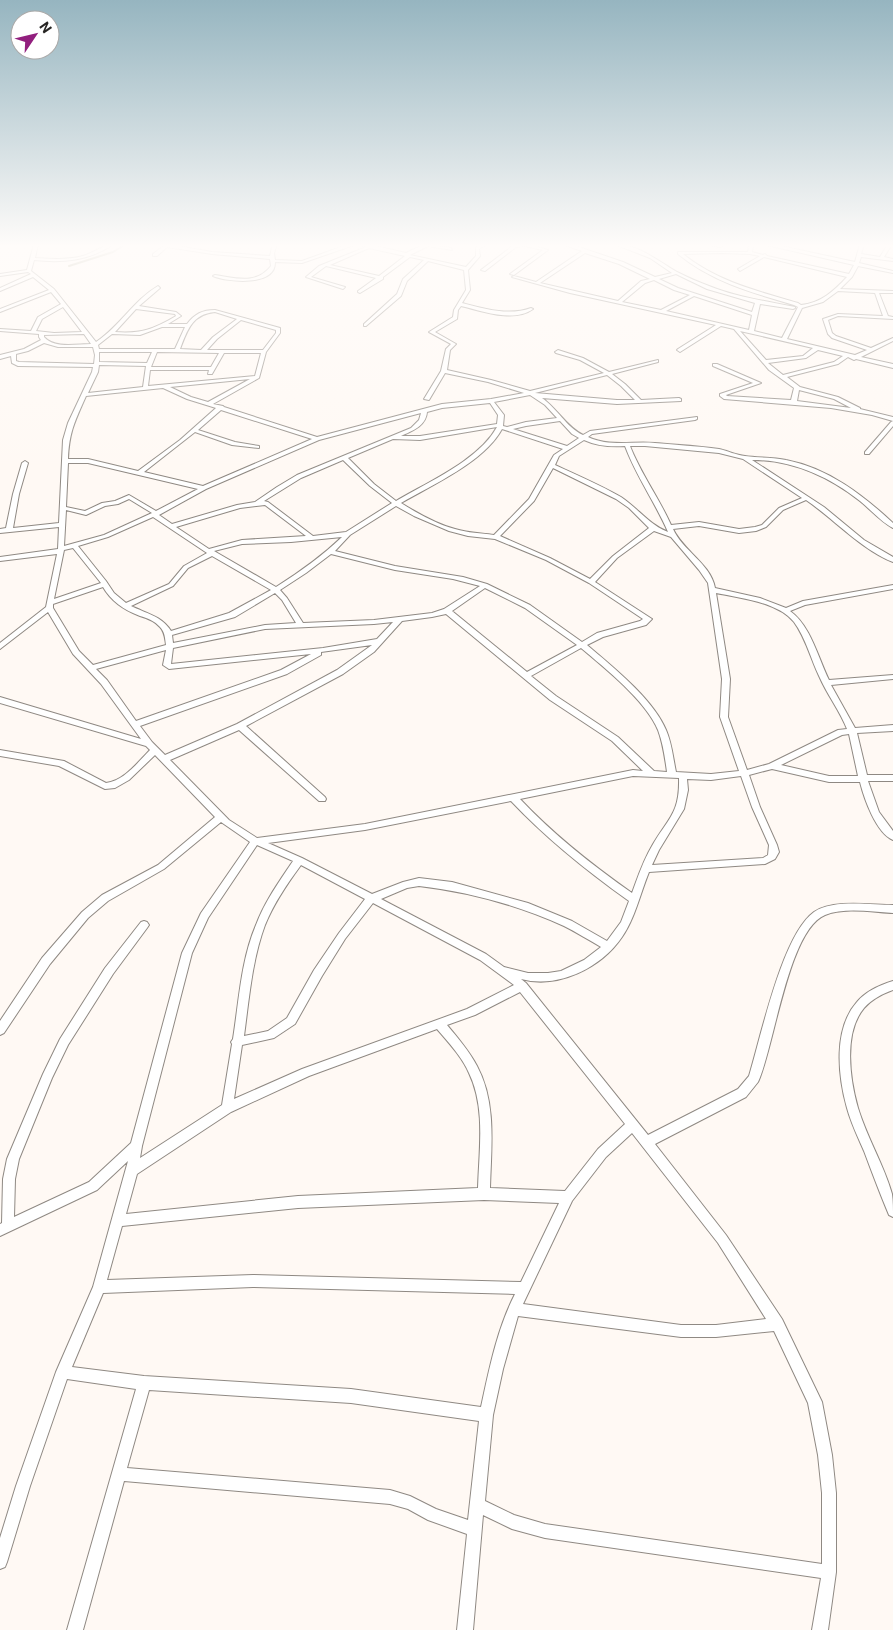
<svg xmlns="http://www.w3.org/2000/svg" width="893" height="1630" viewBox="0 0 893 1630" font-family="Roboto,sans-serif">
<rect width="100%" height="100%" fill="#fff9f4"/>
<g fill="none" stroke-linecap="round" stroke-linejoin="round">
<!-- stream -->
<path stroke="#8f8b68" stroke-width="2" d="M69 266 113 252 126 244"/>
<defs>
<path id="street" d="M34 244H38L35 258C51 259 68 260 83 256 94 253 104 244 114 244 89 261 63 263 34 260L31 271 54 289 96 342C119 327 134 300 158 286L160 288 139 306 176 312 181 316 168 324H187C195 314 202 310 215 310L280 328V333L266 352 259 378 213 404 223 406 224 407 317 437 442 404 491 399 524 393 488 382 445 373 429 400 424 399 441 371 446 349 451 344 429 332 453 317 454 310 466 290 464 270 428 261 407 281 401 296 366 326H364V324L397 294 403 279 424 260 410 257 383 277V279L360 293 358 292V291L376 278 326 266 311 277 345 287 343 289 306 277 319 266 366 247 358 244H367L406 253 425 244 451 248 452 250 428 246 410 255 466 267 476 256V248L481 244H487L479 249 480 256 468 270 470 290 462 303C485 309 509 316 531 308L533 309C514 323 482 311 461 306L458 310 457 319 435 332 456 344 450 350 447 370 491 380 530 391 604 373 580 360 556 353 555 352 558 350 583 358 609 372 658 360V362L612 374 625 384 641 400 679 398 681 399V401L617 404 542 398C557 408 566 427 583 435L590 431 697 417V419L695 420 592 434 588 437C609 447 632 441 655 443 676 445 698 446 719 449 728 451 736 455 745 456 759 458 772 457 786 460 828 468 863 495 893 523V528C881 522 870 509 860 501 828 476 792 460 752 460L824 507 864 540 893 557V562C862 550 834 519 806 500L783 510 766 527 756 531 739 533 699 526 673 529C682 550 711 564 715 588L760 598 786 608 803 601 893 585V589L805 605 790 611C811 626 818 658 829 680L893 675V679L831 685 855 728 893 725V731L857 733 867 775H893V781H868L879 812 893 831V840C876 833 864 798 860 782H829L772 769 749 775 760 807 777 845 779 852 775 859 765 864 649 872C640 894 635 918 622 937 601 968 558 989 521 979L526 983 648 1135 738 1089 749 1076C761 1037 782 935 814 912 833 899 871 905 893 905V913C872 912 845 907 825 915 788 930 774 1048 758 1082L746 1097 655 1144 726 1235 782 1319 822 1402 832 1455 836 1493V1572L828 1630H812L821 1578 545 1538 512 1529 483 1515 473 1630H457L467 1534 428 1520 408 1509 390 1504 124 1481 83 1630H67L136 1389 67 1379 30 1486 7 1562 5 1567 0 1569V1538L16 1486 56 1372 93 1287 128 1161 97 1190 0 1236V1224L2 1223 3 1179 7 1159 43 1074 60 1039 105 968 141 922 144 921 147 922 149 925 147 928 113 974 68 1045 52 1078 19 1159 15 1179 14 1217 89 1182 131 1143 182 953 201 913 250 842 221 822 164 869 108 901 88 918 50 964 4 1033 0 1035V1021L42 958 82 912 102 895 158 865 215 817 155 755 129 780 115 788 105 789 59 766 0 756V750L64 761 106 783C124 781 138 762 150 750L146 746 0 703V697L141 739 101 684 73 654 48 612 0 649V643L46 607 57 554 0 561V557L58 549 59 527 0 533V529L6 528 13 494 22 463 25 461 28 463 19 494 13 528 59 523 63 440 68 423 92 372 93 367 18 366 12 363 11 356 0 359V355L24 349 41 340 39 337V334L0 331V329L31 331 38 317 61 304 51 292 0 312V309L49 290 33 277 0 291V288L31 274 28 272 0 276V274L27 270ZM369 248 405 256 379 276 330 265ZM63 307 82 332 54 333 36 331 42 319ZM136 309 175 314 176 316C154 329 141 334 115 332ZM215 312 237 319 213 337 201 350 180 349C187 331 192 314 215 312ZM241 320 276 330V333L263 350H207L217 339ZM162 327H185L175 349H99L98 345 112 334 140 335ZM84 334 91 344C76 344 55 349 44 337V335ZM44 343 58 347H93L95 355 94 364 19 362 16 361V354L28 351ZM99 352H152L147 363 99 362ZM157 352 219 353 211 367H151ZM224 353H261L255 376 148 386 150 370H209L208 374H212ZM99 365 146 366 143 387 88 393 98 372ZM607 375 621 386 635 400H617L535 393ZM250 379 208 402 191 397 170 387ZM163 388 187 399 216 408 180 440 138 471 88 459H68C69 432 75 421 86 396ZM530 395 545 405 557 418 526 422 507 427 503 426 504 415 494 402ZM490 403 498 415 497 424 420 436H401C412 431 426 426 427 412L442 408ZM221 410 312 439 203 486 144 472 195 432 232 445 259 448V446L235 442 198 430ZM421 413 419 420 411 428 297 475 277 487 255 502 237 505 172 524 159 515 206 489 319 440ZM560 421 572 434 579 438 567 446 513 429 526 426ZM497 427C479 460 428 482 396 501L374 484 348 458 393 439 420 440ZM502 429 563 449 554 455 529 499 494 535C481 533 468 533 455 529 436 524 417 513 401 503 432 485 484 462 502 429ZM584 440C597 446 610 447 625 446 636 476 655 502 668 532 648 524 639 509 621 497 600 485 577 475 555 465L559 456ZM630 446H645L719 453 743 459 802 498 779 508 762 525 755 527 739 529 699 522 671 525C659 498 641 474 630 446ZM343 460 370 486 392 503 346 532 313 536 268 502 264 501 301 478ZM68 463H88L198 489 156 511 129 495 115 501 102 503 85 511 66 507ZM553 468 616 499 629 508 649 528 613 556 590 579 550 558 500 536 534 501ZM129 499 152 513 104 535 64 546 66 510 86 515 105 506 118 504ZM265 505 306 536 242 540 209 549 176 527 240 508ZM396 506 414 516 449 531 468 536 495 539 546 560 589 583 643 619 640 621 597 633 582 642 530 605 487 584 463 577 395 566 335 551 350 535ZM153 517 207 553 184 566 169 584 126 603 114 593 106 581 78 546 108 537ZM654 531 671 537 699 570 708 583 722 679 720 717 739 771 711 774 676 772C673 758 672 744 666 730 653 699 613 667 587 645L603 637 646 625 652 619 595 582 617 558ZM342 537C322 556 300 572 276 587L214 551 242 544 291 542ZM73 548 101 583 54 599 64 550ZM331 554 395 570 453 579 480 586 444 609 432 613 374 620 303 623 287 598 280 590 306 573ZM212 556 271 590 229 613 171 631C162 616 145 613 131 606L173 586 188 568ZM103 587C111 601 124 610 140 616 147 618 155 621 160 627 165 632 165 638 166 645L93 665 79 651 53 608V604ZM485 588 525 608 577 645 527 672 452 611ZM275 593 282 600 296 623 265 625 173 643 172 635 235 617ZM716 593C740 598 778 602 794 622 806 638 811 660 820 678 828 696 840 711 847 729L838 730 769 764 747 770 728 717 730 679ZM446 614 550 700 612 741 643 771 633 770 365 824 257 838 229 820 170 760 239 730 319 801H325L326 799 325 797 246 726 343 674 374 652 402 621 432 617ZM393 622 377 639 323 648 171 664 173 648 265 629 374 624ZM372 645 337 670 237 724 165 755 152 742 140 726 287 674 321 655V652ZM581 648C606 669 646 701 658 730 663 743 665 758 667 772L654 771 618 737 556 696 531 676ZM166 650 163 665 169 669 311 654 281 670 136 721 107 680 96 669ZM849 734 858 776H829L781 765 842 735ZM633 776 679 778C680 814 668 818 652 846 643 861 638 877 632 893 592 865 554 835 520 799ZM741 776 752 807 769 845 768 855 763 858 652 865 659 850 684 809 688 790 687 779 711 780ZM511 801C547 839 587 871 629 901L621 922 607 941 572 921 528 903 452 882 419 878 403 882 372 894 302 858 268 843 365 830ZM257 845 293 861C279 882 265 901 256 925 241 960 239 1001 233 1039L231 1042 232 1044 222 1105 140 1158 142 1146 192 953 208 918ZM301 865 365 899 339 933 314 970 287 1018 268 1031 244 1036C249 999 252 960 265 925 274 903 287 884 301 865ZM419 886C469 892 518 905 564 926 576 932 589 940 601 947L584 960 561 971 548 973H528L504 967 486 954 381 899 407 888ZM373 903 480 960 514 985 467 1009 302 1069 234 1099 242 1045 274 1038 295 1024 322 976 345 939ZM520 992 625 1124 598 1149 565 1191 490 1188C491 1148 497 1103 477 1066 469 1051 458 1038 447 1025L475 1015ZM437 1029C449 1043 462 1057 469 1073 486 1108 479 1151 478 1188L298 1196 126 1214 137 1174 231 1112 309 1076ZM632 1133 718 1243 766 1319 716 1325H681L523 1304 572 1201 606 1157ZM484 1200 559 1203 521 1282 253 1275 107 1280 122 1226 298 1208ZM253 1287 515 1294C497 1329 489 1370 481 1407L351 1389 144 1376 72 1367 103 1293ZM518 1316 681 1337H716L774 1331 808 1403 818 1455 822 1493V1564L545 1524 514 1515 485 1501 493 1415 503 1369ZM149 1390 351 1403 479 1421 468 1520 436 1509 410 1496 390 1490 127 1468Z
M166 244 212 252 270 256 273 244H277L274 253 275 260 302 261 349 244H357L302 263 275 262C276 287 227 282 213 276L215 275C236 278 256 285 271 266L270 259 212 254 167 247 157 256H153V254Z
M528 244 548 250 514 275 510 274 543 250 525 246 516 247 485 271 481 270 514 245Z
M562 244H570L623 262 655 277 672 273 650 258 614 244C638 244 658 261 677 272 687 277 698 282 709 286 736 297 766 301 795 307V308L793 309 760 304 754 331 782 338 798 307 794 305C753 293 712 282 678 254V252H748L749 244H753L752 252 763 255 765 254 767 256 849 274 854 265 762 244H772L855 262 860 244H864L861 254 880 257 888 244H892L884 257 893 259V261L861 257 859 263 893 271V273L858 266 852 277 840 289 893 291V293H879L888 316 893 317V319L838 316 828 320 832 333 836 336 871 348 893 338V341L861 357 893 364V368L856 359 854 360 848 357 838 364 787 377 800 387 838 397 860 408V409L893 417V421L872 415 831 408 724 399 720 396V394L753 383 713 366V364H717L761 383 726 395 727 396 791 400 794 388 769 370 734 329 721 326 680 352 677 350 678 349 716 325 570 293 512 277 514 276 536 282 582 251ZM585 253 619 264 650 279 641 281 618 301 540 283ZM722 253 750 254 760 256 738 269 740 271 764 257 847 277C834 291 821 303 801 305L798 303C757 291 716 281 683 254ZM676 274 707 289 755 303 752 312 678 288 659 279ZM654 280 674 290 690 295 661 310 622 302 645 283ZM838 291 875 293 883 316 838 314 823 319 828 334 832 338 867 350 855 355 787 339 802 308 823 302ZM694 296 752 315 749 330 666 311ZM740 331 813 348 803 356 766 360ZM818 350 843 356 834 362 783 375 768 363 806 358ZM799 390 834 399 851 408 797 401Z
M704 244H718L722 246 720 247Z
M893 421V426L869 454H865V452L891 422Z
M893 981V990C882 994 872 999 864 1008 843 1033 850 1080 858 1108 867 1138 884 1165 892 1194 893 1201 893 1210 893 1217L889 1215C880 1194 872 1172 864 1151 858 1137 851 1123 847 1108 838 1076 833 1029 857 1002 866 991 880 985 893 981Z"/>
</defs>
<!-- street casing -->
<use href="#street" stroke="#8f8983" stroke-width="2"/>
<!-- street -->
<use href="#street" fill="#fff" fill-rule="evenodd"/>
</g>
<!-- sky -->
<linearGradient id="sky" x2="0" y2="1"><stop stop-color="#96b5c0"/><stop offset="0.52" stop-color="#fffcfa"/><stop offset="1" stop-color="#fffcfa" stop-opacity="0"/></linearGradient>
<rect width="893" height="473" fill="url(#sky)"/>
<!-- north arrow -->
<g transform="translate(35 35) rotate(55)"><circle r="24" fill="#ffffff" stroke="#a9a8a7"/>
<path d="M0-4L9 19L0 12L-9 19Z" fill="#921f7e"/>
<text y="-8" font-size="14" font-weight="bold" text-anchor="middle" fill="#272523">N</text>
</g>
</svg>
